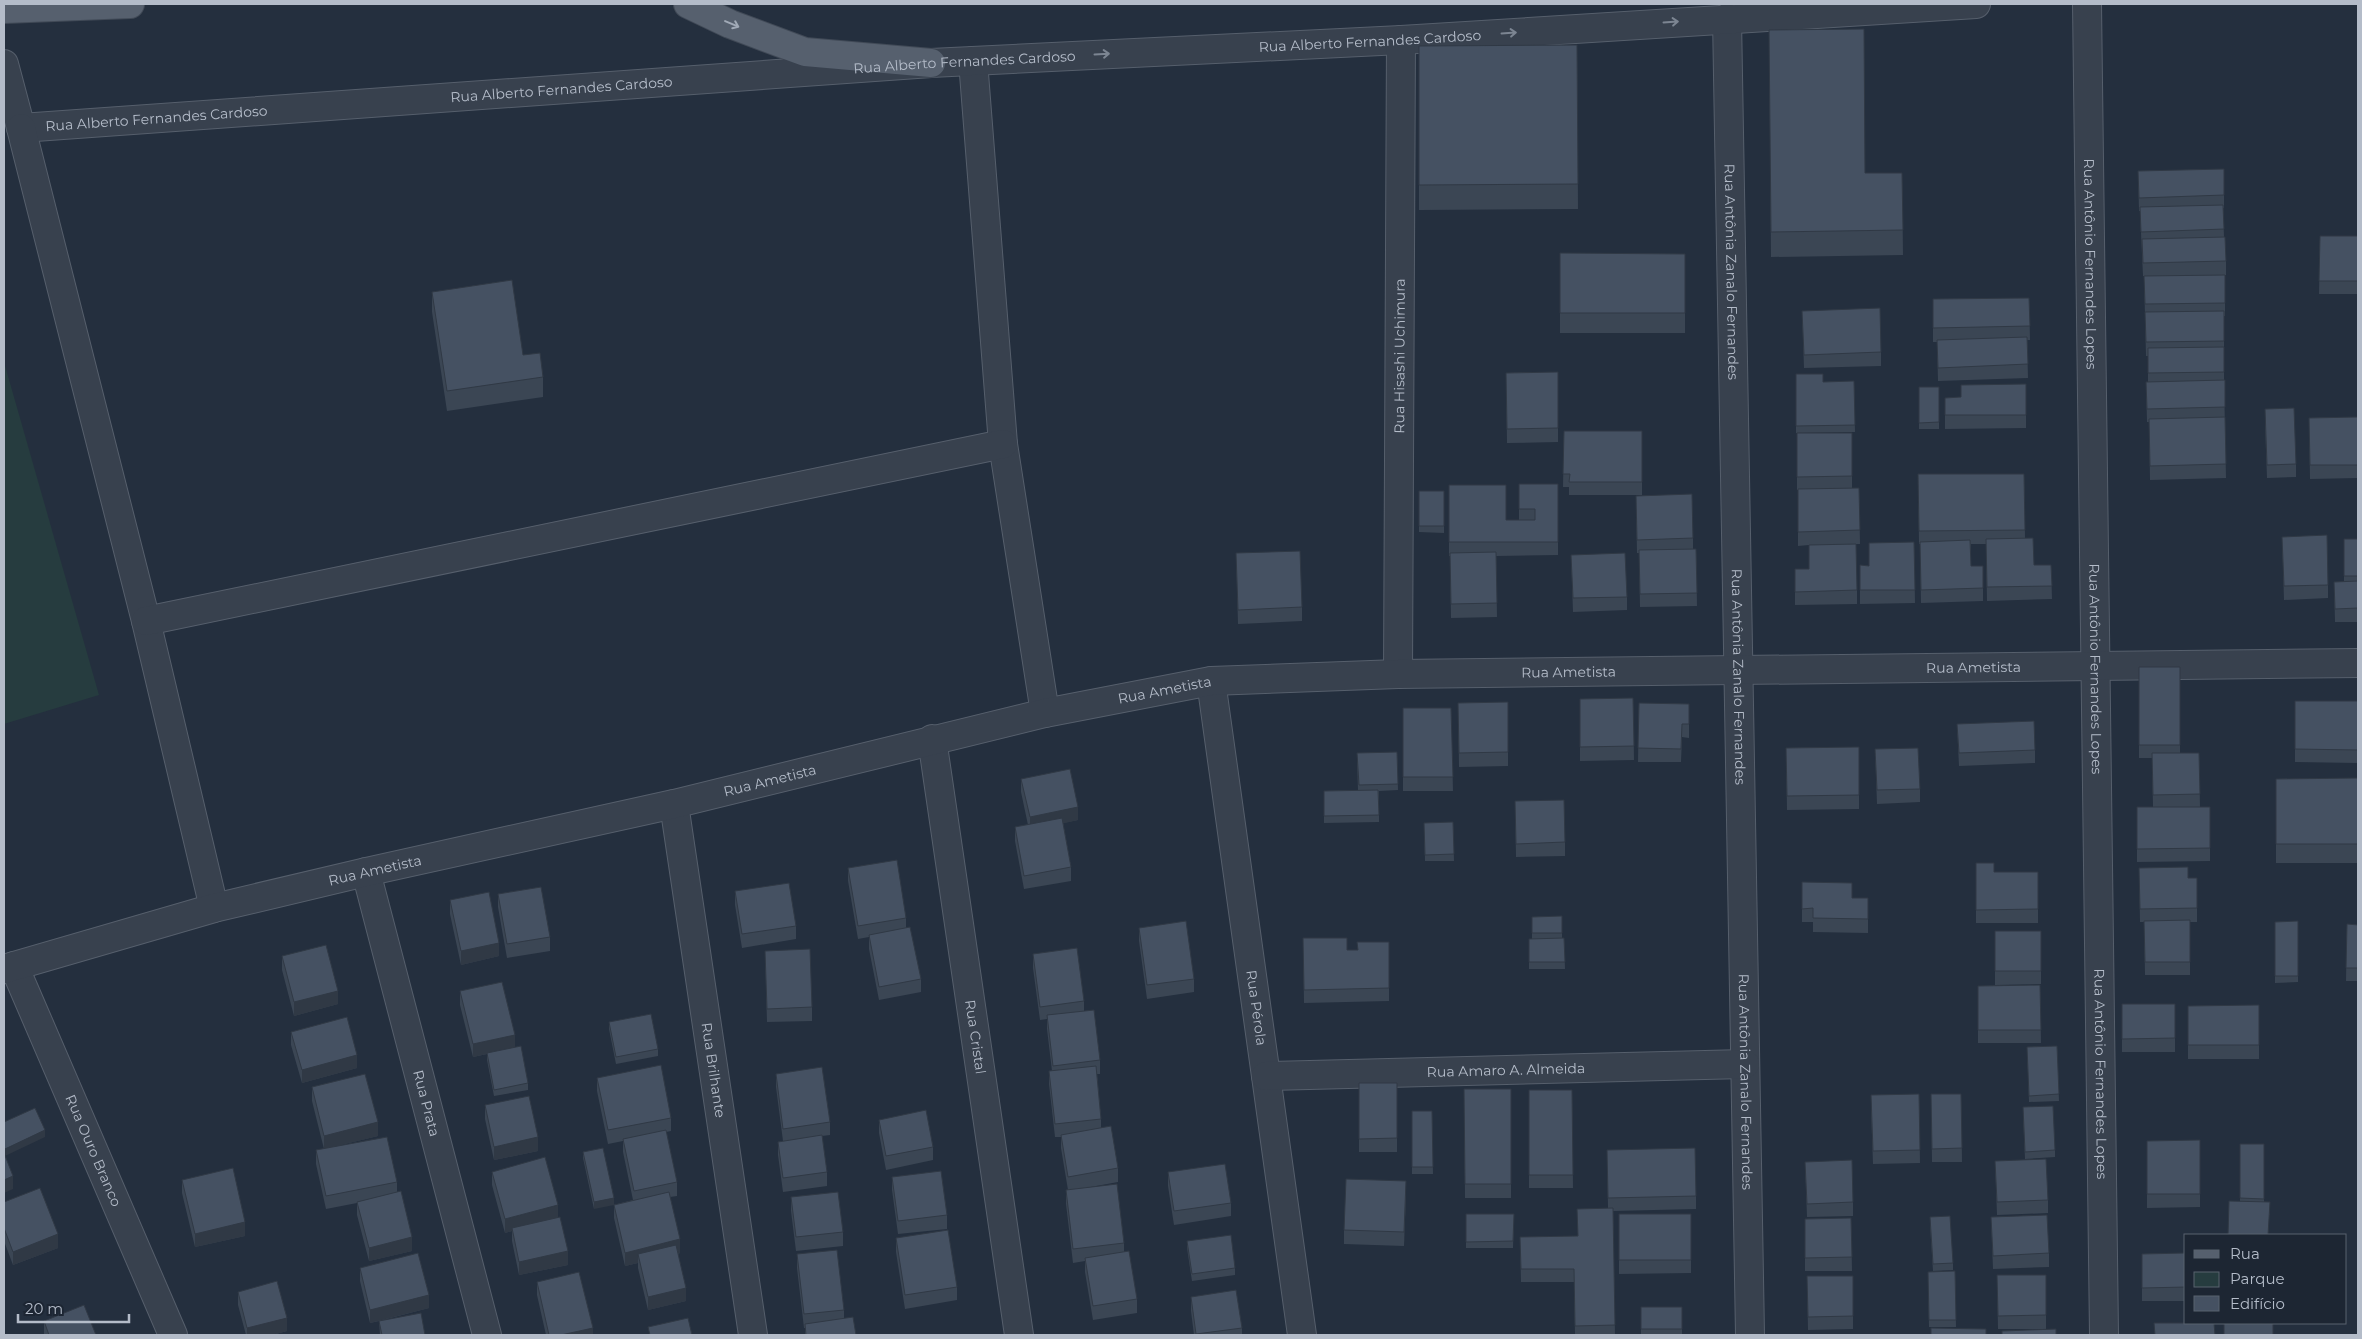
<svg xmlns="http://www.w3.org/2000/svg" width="2362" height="1339" viewBox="0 0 2362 1339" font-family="Montserrat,sans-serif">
<rect width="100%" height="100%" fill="#242f3e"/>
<!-- green -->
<path fill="#263c3f" d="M4 362 99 695 4 724Z"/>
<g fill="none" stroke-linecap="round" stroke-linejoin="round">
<defs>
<g id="minor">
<path id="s1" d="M2087 4 2104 1335"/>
<path id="s2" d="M1727 18 1750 1335"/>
<path d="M973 61 1003 444 1045 713"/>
<path id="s3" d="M4 64 21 128 931 63 1401 40 1976 4"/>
<path d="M21 128 146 621 214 908"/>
<path d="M146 621 1003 444"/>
<path id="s4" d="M1398 674 1401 40"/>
<path id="s5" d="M1211 681 1302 1335"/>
<path id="s6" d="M932 739 1019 1335"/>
<path id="s7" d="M674 804 753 1335"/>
<path id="s8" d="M366 872 487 1335"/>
<path id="s9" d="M14 966 173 1335"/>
<path id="s10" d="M4 969 214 908 366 872 674 804 1045 713 1211 681 1398 674 2358 663"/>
<path id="s11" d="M1266 1076 1745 1064"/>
</g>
<path id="major" d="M688 4 730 24 805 52 931 63
M4 9 130 4"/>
</defs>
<!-- minor casing -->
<use href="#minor" stroke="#565f6c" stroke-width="30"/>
<!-- major casing -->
<use href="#major" stroke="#414a57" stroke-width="30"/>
<!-- minor -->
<use href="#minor" stroke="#38414e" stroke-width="28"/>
<!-- major -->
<use href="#major" stroke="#56606e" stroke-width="28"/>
</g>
<!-- wall -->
<path fill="#3b4654" d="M1769 30 1865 173H1902L1903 255 1771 257Z
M1577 45 1578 209 1419 210V46Z
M2224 169V208H2223L2224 237 2226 261V275L2143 276 2140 211H2139L2138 171Z
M2320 236H2358V294H2319Z
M1560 253 1685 254V333H1560Z
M2225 275V316H2224V380L2226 478 2150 480 2149 422H2147L2146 382H2148V356H2146L2144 276Z
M432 292 523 355 543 377V397L447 411 432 312Z
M2029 298 2030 340H2027L2028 378 1938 381 1937 342H1933V299Z
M1802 311 1881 352V366L1804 368Z
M1558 372V442L1507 443 1506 373Z
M1796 374 1823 382 1854 381 1855 432 1796 433Z
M2026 384V428L1945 429V398L1961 397Z
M1919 387H1939V429H1919Z
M2358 417V478L2310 479 2309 418Z
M2265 423 2296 464V477L2267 478Z
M1564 431H1642V495H1569V487H1563Z
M1797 433H1852V488H1859L1860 544H1848L1857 590V604L1795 605V569H1809V545L1798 546V490H1797Z
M1918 474H2024L2025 538 2034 565H2051L2052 599 1987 601 1986 544H1971V566H1983V601L1921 603 1920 544H1919Z
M1519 484H1558V555L1496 556 1497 617 1451 618 1450 556H1449V485L1506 520H1519Z
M1419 491H1444V533L1419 532Z
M1636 496 1693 538V549H1696L1697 606 1640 607 1639 553H1637Z
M2282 537 2328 585V598L2284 600Z
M2344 539H2358V622H2335L2334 582H2344Z
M1914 542 1915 603 1860 604V565L1869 566Z
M1236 553 1302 607V621L1238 624Z
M1571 555 1627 597V610L1573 612Z
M2139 667H2180V753H2199L2200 807H2210V861L2137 862V807H2153L2152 758H2139Z
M1633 698 1634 760 1580 761V699Z
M2295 701H2358V763L2295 762Z
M1508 702V766L1459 767 1458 703Z
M1639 703 1689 704V738L1682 737 1681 762H1638Z
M1403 708H1451L1453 791H1403Z
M1957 724 2035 750V763L1959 766Z
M1859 747V809L1787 810 1786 748Z
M1875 749 1920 789V802L1877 804Z
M1397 752 1398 790 1379 791V822L1324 823V791L1358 790 1357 760Z
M2358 778V863H2276V779Z
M1021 779 1078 820 1063 823 1071 867V881L1024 889 1015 841V827L1028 825 1021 792Z
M1515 801 1565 842V856L1516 857Z
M1453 822 1454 861H1425L1424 823Z
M1976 863 1994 872H2038V923H1976Z
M848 868 906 918V928L921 979V992L879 1000 869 949V937L858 939 848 881Z
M2139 868 2188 878H2197V922H2190V975H2145L2144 922H2140Z
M1802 882 1852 898H1868V933L1813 932V922H1802Z
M735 891 796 926V939L742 948 735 905Z
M498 894 550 937V951L507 958 498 907Z
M450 900 499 956 461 965 450 914Z
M1562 916V938H1564L1565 969H1529V939H1532V917Z
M2298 921V982L2275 983V922Z
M2347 924 2358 925V981H2346Z
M1139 928 1194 979V992L1147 999 1139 941Z
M1995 931H2041V984L1995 985Z
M1303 938 1347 950H1357L1389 942V1001L1304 1003Z
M765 951 812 1007V1021L767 1022Z
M1033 954 1084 1001V1011L1100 1060V1074H1097L1101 1119V1128L1118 1168V1182L1080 1189 1124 1243V1252L1137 1299V1313L1093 1320 1085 1272V1261L1073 1263 1066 1204V1190H1068L1061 1148V1137H1055L1049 1084V1071H1052L1047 1029V1019L1040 1020 1033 968Z
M282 956 338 1004 294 1016 282 970Z
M2040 985 2041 1043H1978V986Z
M460 991 515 1047 528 1083V1090L494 1096 487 1060V1054L473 1057 460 1005Z
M2122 1004H2175V1052H2122Z
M2259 1005V1059H2188V1006Z
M609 1022 658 1049V1056L616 1064 609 1029Z
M291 1032 357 1068 302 1083 291 1045Z
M2057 1046 2059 1101 2029 1102 2027 1047Z
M776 1074 830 1122V1135L822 1136 827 1172V1186L783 1192 778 1155V1142L783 1141 776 1087Z
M597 1078 671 1118V1131L666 1132 677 1182V1196L670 1197 680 1253 678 1254 686 1301 648 1310 638 1268V1263L625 1266 614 1218V1205L633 1200 623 1152V1141L608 1144 597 1091Z
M1359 1083H1397V1152H1359Z
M312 1087 378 1136 332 1147 397 1182V1192L412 1251 369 1261 357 1215V1203L326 1209 316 1164V1150L324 1149 312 1101Z
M1464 1089H1511V1198H1465Z
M1529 1090H1572L1573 1188H1529Z
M1919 1094 1920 1163 1873 1164 1871 1108Z
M1931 1094H1961L1962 1162H1932Z
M485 1105 538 1151 494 1160 485 1119Z
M1412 1111H1432L1433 1174H1412Z
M2023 1114 2055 1150V1157L2025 1159Z
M879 1120 933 1147V1160L886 1170 879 1133Z
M2200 1140V1207L2147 1208V1141Z
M2240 1144H2264V1202L2270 1215 2240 1201Z
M603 1148 594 1209 583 1158V1152Z
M1607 1150 1696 1196V1209L1613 1211 1615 1335H1575L1574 1282H1521L1520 1237 1577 1236 1608 1208Z
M1995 1161 2048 1200V1213L1997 1215Z
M1805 1162 1853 1202V1216L1807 1217Z
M492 1172 558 1217 568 1265 519 1275 512 1241V1231L505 1233 492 1185Z
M1168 1172 1231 1203V1216L1174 1225 1168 1186Z
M892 1177 947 1215V1229L898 1234 892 1190Z
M182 1180 245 1236 195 1247 182 1193Z
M1406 1194 1404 1246 1344 1244V1230Z
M791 1197 843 1232V1246L796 1251 791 1211Z
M4 1202 58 1248 13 1265 4 1241Z
M1466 1214H1514L1513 1248H1466Z
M1619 1214H1691V1273L1619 1274Z
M1991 1217 2049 1253V1267L1993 1269Z
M1851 1218 1852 1271H1805V1219Z
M1930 1224 1953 1263V1270L1933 1271Z
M896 1238 957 1287V1300L905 1309 896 1252Z
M1187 1241 1235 1268V1275L1192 1281 1187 1248Z
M2186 1253V1301H2142V1254Z
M797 1254 844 1310V1318L856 1335H805V1328H804L797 1268Z
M360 1268 429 1308 383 1320 425 1335H380L379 1321 370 1323 360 1281Z
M1955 1271 1956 1327H1929L1928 1272Z
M1997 1275H2046V1329H1998Z
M1807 1276H1853V1329L1808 1330Z
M537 1282 593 1335H546L537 1295Z
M238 1292 287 1331 272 1335H246L238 1305Z
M1191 1297 1242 1328V1335H1194L1191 1311Z
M1641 1307H1682V1335H1641Z
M44 1321 96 1335H44Z"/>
<!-- shaded-wall -->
<path fill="#303945" d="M1078 807V820L1030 831V817Z
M499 943V956L461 965V951Z
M338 991V1004L294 1016V1002Z
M515 1035V1048L473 1057V1044Z
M357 1055V1068L302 1083V1070Z
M378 1122V1136L324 1149V1136Z
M45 1130V1137L5 1156V1149Z
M538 1137V1151L494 1160V1147Z
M13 1176V1189L4 1193V1180Z
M1406 1181V1194L1404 1246V1232Z
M614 1198V1205L594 1209V1202Z
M558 1205V1218L512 1228V1231L505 1233V1219Z
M245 1222V1236L195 1247V1234Z
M58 1234V1248L13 1265V1252Z
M412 1237V1251L369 1261V1248Z
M680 1239V1253L640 1263 638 1254V1263L625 1266V1253Z
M568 1251V1265L519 1275V1262Z
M686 1288V1301L648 1310V1297Z
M429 1295V1308L370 1323V1310Z
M287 1318V1331L272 1335H247V1328Z
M593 1328V1335H561Z"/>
<!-- building -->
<path fill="#455162" stroke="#303945" d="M1864 29 1865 173H1902L1903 230 1771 232 1769 30Z
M1577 45 1578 184 1419 185V46Z
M2224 169V195L2139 198 2138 171Z
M2223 205 2224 229 2141 232 2140 207Z
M2320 236H2358V281H2319Z
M2225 237 2226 261 2143 263 2142 239Z
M1560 253 1685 254V313H1560Z
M2225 275V303L2145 304 2144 276Z
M512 280 523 355 540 353 543 377 447 391 432 292Z
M2029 298 2030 326 1933 328V299Z
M1880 308 1881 352 1804 355 1802 311Z
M2224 311V341L2146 342 2145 312Z
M2027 337 2028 364 1938 368 1937 340Z
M2224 347V372L2148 373V348Z
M1558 372V428L1507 429 1506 373Z
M1796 374H1823V382L1854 381 1855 425 1796 426Z
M2225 380V407L2147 409 2146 382Z
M2026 384V415H1945V398L1961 397V385Z
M1919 387H1939V422L1919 423Z
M2294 408 2296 464 2267 465 2265 409Z
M2225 417 2226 464 2150 466 2149 419Z
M2358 417V465H2310L2309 418Z
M1564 431H1642V482H1569L1570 474H1563Z
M1797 433H1852V476L1797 477Z
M1918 474H2024L2025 530 1919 531Z
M1519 484H1558V542H1449V485H1506V520H1535V509H1519Z
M1859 488 1860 530 1798 532V489Z
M1419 491H1444V526H1419Z
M1692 494 1693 538 1637 540 1636 496Z
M2327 535 2328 585 2284 586 2282 537Z
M2033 538 2034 565H2051L2052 586 1987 587 1986 539Z
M2344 539H2358V576H2344Z
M1970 540 1971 566H1983V588L1921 590 1920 542Z
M1914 542 1915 590H1860V565L1869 566V543Z
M1856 544 1857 590 1795 592V569H1809V545Z
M1696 549 1697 593 1640 594 1639 550Z
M1300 551 1302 607 1238 610 1236 553Z
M1496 552 1497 603 1451 604 1450 553Z
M1625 553 1627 597 1573 598 1571 555Z
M2358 581V608L2335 609 2334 582Z
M2139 667H2180V745H2139Z
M1633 698 1634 746 1580 747V699Z
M2295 701H2358V750L2295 749Z
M1508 702V752L1459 753 1458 703Z
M1639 703 1689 704V724H1682L1681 749 1638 748Z
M1403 708H1451L1453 777H1403Z
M2034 721 2035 750 1959 753 1957 724Z
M1859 747V795L1787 796 1786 748Z
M1918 748 1920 789 1877 790 1875 749Z
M1397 752 1398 784 1359 785 1357 753Z
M2152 753H2199L2200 794 2153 795Z
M1070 769 1078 807 1030 817 1021 779Z
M2358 778V844H2276V779Z
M1378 790 1379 815 1324 816V791Z
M1564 800 1565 842 1516 844 1515 801Z
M2137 807H2210V848L2137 849Z
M1062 818 1071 867 1024 876 1015 827Z
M1453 822 1454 854 1425 855 1424 823Z
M897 860 906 918 858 926 848 868Z
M1976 863H1994V872H2038V909L1976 910Z
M2188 867V878H2197V908L2140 909 2139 868Z
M1802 882 1852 883V898H1868V919L1813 918V908L1802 909Z
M789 883 796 926 742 934 735 891Z
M541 887 550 937 507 944 498 894Z
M489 892 499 943 461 951 450 900Z
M1562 916V933H1532V917Z
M2190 920V962H2145L2144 921Z
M1186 921 1194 979 1147 985 1139 928Z
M2298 921V976H2275V922Z
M2347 924 2358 925V968H2346Z
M910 927 921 979 879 987 869 935Z
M1995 931H2041V971H1995Z
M1303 938H1347V950H1358L1357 942H1389V988L1304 990Z
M1564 938 1565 962H1529V939Z
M326 945 338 991 294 1002 282 956Z
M1077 948 1084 1001 1040 1007 1033 954Z
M810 949 812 1007 767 1009 765 951Z
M502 982 515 1035 473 1044 460 991Z
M2040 985 2041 1030H1978V986Z
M2122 1004H2175V1038L2122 1039Z
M2259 1005V1045H2188V1006Z
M1094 1010 1100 1060 1053 1066 1047 1015Z
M651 1014 658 1049 616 1057 609 1022Z
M347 1017 357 1055 302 1070 291 1032Z
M521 1046 528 1083 494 1090 487 1053Z
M2057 1046 2059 1094 2029 1096 2027 1047Z
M661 1065 671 1118 608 1130 597 1078Z
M1096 1066 1101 1119 1055 1124 1049 1071Z
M822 1067 830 1122 783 1129 776 1074Z
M365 1074 378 1122 324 1136 312 1087Z
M1359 1083H1397V1138L1359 1139Z
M1464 1089H1511V1184H1465Z
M1529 1090H1572L1573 1175H1529Z
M1919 1094 1920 1150 1873 1151 1871 1095Z
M1931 1094H1961L1962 1148 1932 1149Z
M529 1096 538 1137 494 1147 485 1105Z
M2053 1106 2055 1150 2025 1152 2023 1107Z
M35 1108 45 1130 5 1149 4 1147V1122Z
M926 1110 933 1147 886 1156 879 1120Z
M1412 1111H1432L1433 1167H1412Z
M1111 1126 1118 1168 1068 1177 1061 1135Z
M666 1130 677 1182 634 1191 623 1139Z
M822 1135 827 1172 783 1178 778 1142Z
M387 1137 397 1182 326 1196 316 1150Z
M2200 1140V1194H2147V1141Z
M2240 1144H2264V1199L2240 1198Z
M603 1148 614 1198 594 1202 583 1152Z
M1695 1148 1696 1196 1608 1198 1607 1150Z
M4 1153 13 1176 4 1180Z
M545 1157 558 1205 505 1219 492 1172Z
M2046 1159 2048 1200 1997 1202 1995 1161Z
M1852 1160 1853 1202 1807 1204 1805 1162Z
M1225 1164 1231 1203 1174 1211 1168 1172Z
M233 1168 245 1222 195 1234 182 1180Z
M941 1171 947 1215 898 1221 892 1177Z
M1346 1179 1406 1181 1404 1232 1344 1230Z
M1117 1184 1124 1243 1073 1249 1066 1190Z
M40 1188 58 1234 13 1252 4 1228V1202Z
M401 1191 412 1237 369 1248 357 1202Z
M669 1192 680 1239 625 1253 614 1205Z
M838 1192 843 1232 796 1237 791 1197Z
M2229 1201 2270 1202 2268 1235H2228Z
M1613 1208 1615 1325 1575 1326 1574 1269H1521L1520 1237 1578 1236 1577 1209Z
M1466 1214H1514L1513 1241 1466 1242Z
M1619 1214H1691V1260H1619Z
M2047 1215 2049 1253 1993 1256 1991 1217Z
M1950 1216 1953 1263 1933 1264 1930 1217Z
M560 1217 568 1251 519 1262 512 1228Z
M1851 1218 1852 1257 1805 1258V1219Z
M948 1230 957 1287 905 1295 896 1238Z
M1231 1235 1235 1268 1192 1274 1187 1241Z
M676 1245 686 1288 648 1297 638 1254Z
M837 1250 844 1310 804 1314 797 1254Z
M1129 1251 1137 1299 1093 1306 1085 1258Z
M418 1253 429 1295 370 1310 360 1268Z
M2186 1253V1287L2142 1288V1254Z
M1955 1271 1956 1320H1929L1928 1272Z
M579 1272 593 1328 561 1335H549L537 1282Z
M1997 1275H2046V1315L1998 1316Z
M1807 1276H1853V1316L1808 1317Z
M277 1281 287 1318 247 1328 238 1292Z
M1236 1290 1242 1328 1196 1334 1191 1297Z
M84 1305 96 1335H49L44 1321Z
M1641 1307H1682V1329H1641Z
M421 1313 425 1335H382L379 1321Z
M853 1317 856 1335H806L805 1324Z
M688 1318 692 1335H650L648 1327Z
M2154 1323H2214L2215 1335H2155Z
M2224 1323H2273V1335H2224Z
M1931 1328 1986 1329V1335H1931Z
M2056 1329V1335H2002V1331Z"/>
<!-- one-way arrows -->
<defs><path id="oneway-shaft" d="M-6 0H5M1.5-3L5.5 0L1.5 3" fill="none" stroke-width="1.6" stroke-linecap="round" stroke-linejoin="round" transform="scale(1.25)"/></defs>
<g stroke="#7c8592">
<use href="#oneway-shaft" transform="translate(1671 22) rotate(-4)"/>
<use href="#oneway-shaft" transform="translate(1509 33) rotate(-4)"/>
<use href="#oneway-shaft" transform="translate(1102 54) rotate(-3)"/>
</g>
<use stroke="#a1aab7" href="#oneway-shaft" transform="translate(732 24) rotate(23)"/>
<g text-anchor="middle" stroke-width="4" stroke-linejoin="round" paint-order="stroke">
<!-- street labels -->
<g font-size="14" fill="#b4bcc9" stroke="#1d2633">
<text dy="5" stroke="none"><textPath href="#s3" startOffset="1418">Rua Alberto Fernandes Cardoso</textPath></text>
<text dy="5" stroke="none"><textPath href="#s3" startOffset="1012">Rua Alberto Fernandes Cardoso</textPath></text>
<text dy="5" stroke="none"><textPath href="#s3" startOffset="608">Rua Alberto Fernandes Cardoso</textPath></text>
<text dy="5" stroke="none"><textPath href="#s3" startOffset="202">Rua Alberto Fernandes Cardoso</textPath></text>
<text dy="5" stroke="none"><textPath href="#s1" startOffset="260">Rua Antônio Fernandes Lopes</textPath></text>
<text dy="5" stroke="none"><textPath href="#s2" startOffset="254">Rua Antônia Zanalo Fernandes</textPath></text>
<text dy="5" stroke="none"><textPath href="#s4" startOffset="318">Rua Hisashi Uchimura</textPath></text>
<text dy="5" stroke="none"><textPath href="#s10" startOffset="2004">Rua Ametista</textPath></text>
<text dy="5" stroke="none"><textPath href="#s1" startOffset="665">Rua Antônio Fernandes Lopes</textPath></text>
<text dy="5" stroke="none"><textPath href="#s10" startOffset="1599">Rua Ametista</textPath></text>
<text dy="5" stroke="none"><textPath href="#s2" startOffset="659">Rua Antônia Zanalo Fernandes</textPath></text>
<text dy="5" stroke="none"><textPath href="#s10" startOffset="1194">Rua Ametista</textPath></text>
<text dy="5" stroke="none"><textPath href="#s10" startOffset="789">Rua Ametista</textPath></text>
<text dy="5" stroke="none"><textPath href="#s10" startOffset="384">Rua Ametista</textPath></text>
<text dy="5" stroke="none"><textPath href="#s5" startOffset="330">Rua Pérola</textPath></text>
<text dy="5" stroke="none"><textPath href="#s6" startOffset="301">Rua Cristal</textPath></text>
<text dy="5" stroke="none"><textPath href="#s7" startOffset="269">Rua Brilhante</textPath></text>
<text dy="5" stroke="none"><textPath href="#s11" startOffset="240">Rua Amaro A. Almeida</textPath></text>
<text dy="5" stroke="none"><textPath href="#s1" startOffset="1070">Rua Antônio Fernandes Lopes</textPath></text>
<text dy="5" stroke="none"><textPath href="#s2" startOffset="1064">Rua Antônia Zanalo Fernandes</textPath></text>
<text dy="5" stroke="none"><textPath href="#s8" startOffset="239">Rua Prata</textPath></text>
<text dy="5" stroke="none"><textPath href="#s9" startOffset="201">Rua Ouro Branco</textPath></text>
</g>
</g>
<!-- border -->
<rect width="2362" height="1339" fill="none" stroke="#b4bcc9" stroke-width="10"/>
<!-- legend -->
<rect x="2184" y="1234" width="162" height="90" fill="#1d2633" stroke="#59626f"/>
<rect x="2194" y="1250" width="25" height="8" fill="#56606e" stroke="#59626f"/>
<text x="2230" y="1259" font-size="15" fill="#b4bcc9">Rua</text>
<rect x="2194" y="1272" width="25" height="15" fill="#263c3f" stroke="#59626f"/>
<text x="2230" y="1284" font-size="15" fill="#b4bcc9">Parque</text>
<rect x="2194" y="1296" width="25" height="15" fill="#455162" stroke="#59626f"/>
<text x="2230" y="1309" font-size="15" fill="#b4bcc9">Edifício</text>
<!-- scale -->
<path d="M18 1314v8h111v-8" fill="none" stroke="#b4bcc9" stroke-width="2.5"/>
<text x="25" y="1314" font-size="15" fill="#b4bcc9" stroke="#1d2633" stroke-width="4" paint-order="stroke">20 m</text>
</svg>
